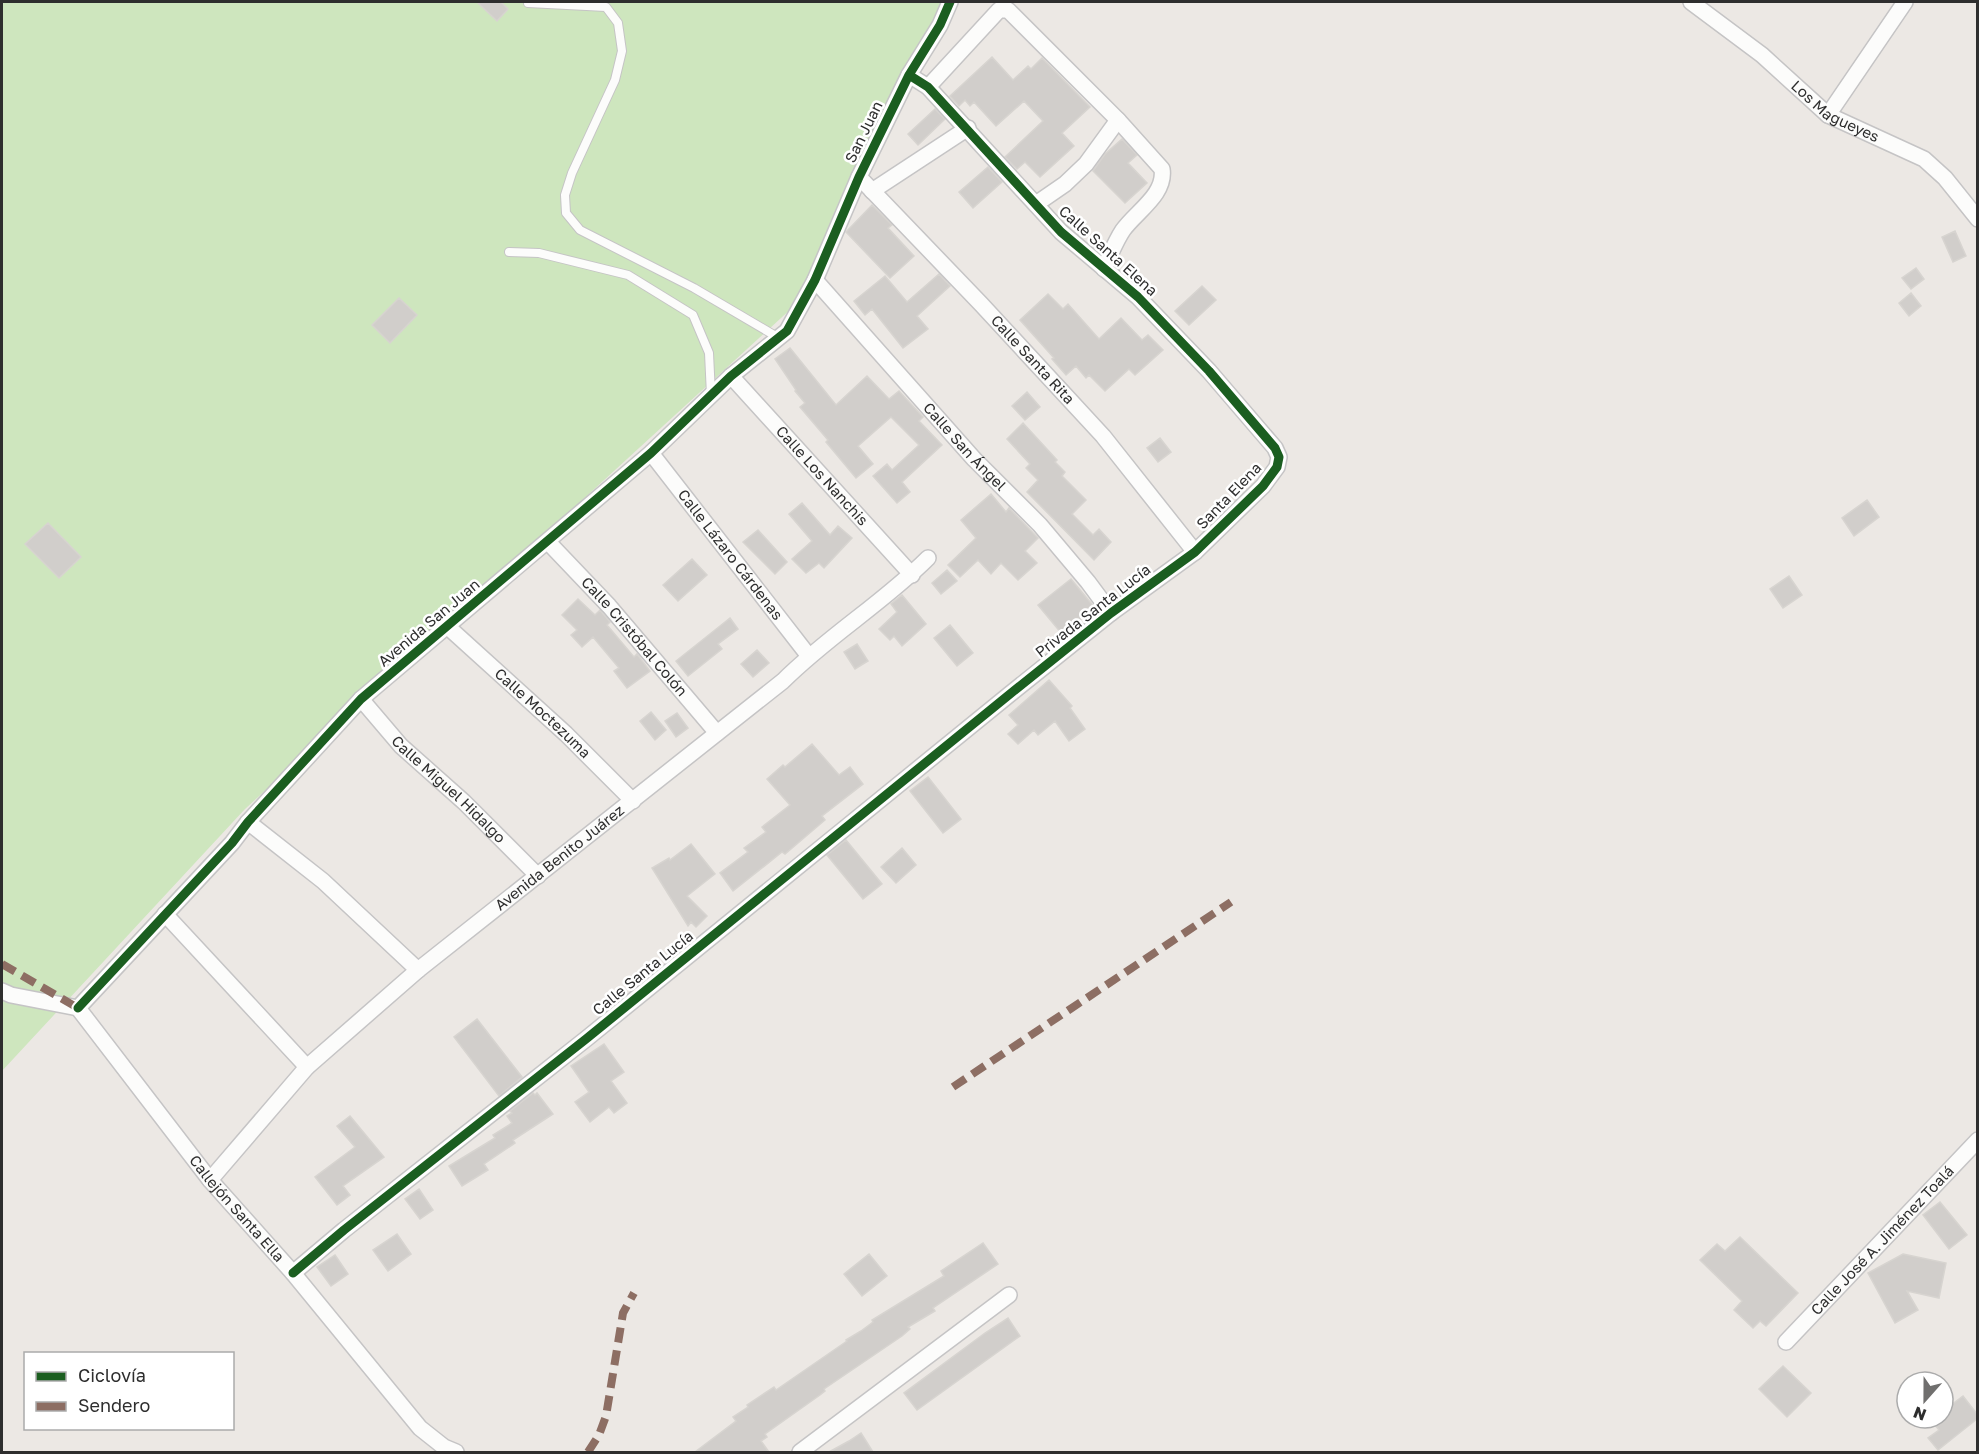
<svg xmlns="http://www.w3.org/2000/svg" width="1979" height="1454" viewBox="0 0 1979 1454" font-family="'Golos Text',sans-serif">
<rect width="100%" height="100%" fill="#ece8e4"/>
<!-- green -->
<path fill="#cee6be" d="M2 2H950L793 307 245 809 2 1071Z"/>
<!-- building -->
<path fill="#d1cecb" stroke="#d7d4d0" stroke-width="1.5" d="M477 2H501L508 9 497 21Z
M992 57 1013 80 1028 66 1031 69 1042 58 1090 107 1062 133 1074 146 1040 177 1025 162 1017 169 1005 157 1043 121 1024 101 996 126 974 102 970 106 965 100 959 106 950 96Z
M935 109 945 119 918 145 908 134Z
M1122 139 1137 155 1128 163 1147 183 1125 203 1093 171 1105 154Z
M988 167 1002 182 973 208 959 192Z
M872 205 892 225 888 228 914 256 890 278 846 232Z
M1955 231 1966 256 1953 262 1942 237Z
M1916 268 1924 279 1911 289 1902 278Z
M939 274 950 286 917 316 928 329 903 348 872 309 865 315 854 301 885 276 907 302Z
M1202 286 1216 300 1189 325 1175 311Z
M1911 293 1921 306 1909 316 1899 303Z
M1048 294 1063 309 1068 304 1099 339 1121 318 1142 340 1148 335 1163 350 1135 375 1129 369 1105 391 1089 375 1086 378 1076 366 1066 375 1052 359 1054 358 1020 320Z
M399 298 417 315 390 343 372 325Z
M790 348 836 405 867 376 889 399 899 391 923 417 919 421 942 445 902 482 910 492 897 503 873 476 887 464 892 470 919 445 891 417 858 446 873 464 856 478 826 442 828 440 800 407 805 403 795 391 796 390 775 359Z
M1027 392 1040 407 1025 420 1012 406Z
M1023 423 1057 460 1055 462 1065 472 1062 476 1086 500 1072 514 1093 535 1099 529 1111 542 1094 560 1027 492 1038 480 1026 468 1030 464 1007 439Z
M1160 438 1171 452 1158 462 1147 448Z
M991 494 1006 512 1009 508 1038 538 1025 551 1037 563 1018 580 1001 563 991 574 978 560 960 577 948 565 976 538 961 520Z
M1867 500 1879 517 1854 536 1842 518Z
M802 503 830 535 838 526 852 538 824 568 819 563 806 573 792 559 812 541 789 514Z
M48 523 81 557 59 578 25 544Z
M758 530 787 562 775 574 743 542Z
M692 559 707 575 678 601 663 585Z
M947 570 957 581 941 594 932 583Z
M1789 576 1802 595 1783 608 1770 589Z
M1071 579 1095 608 1062 634 1038 605Z
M902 595 926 624 902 646 894 636 890 640 879 629 897 612 891 604Z
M578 599 595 615 600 610 610 622 607 625 634 657 637 654 650 671 627 688 614 671 619 668 593 637 582 647 571 635 577 630 562 615Z
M730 618 738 629 718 644 722 649 688 676 676 661Z
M950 625 973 653 957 666 934 638Z
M857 644 868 661 855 669 844 652Z
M757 650 769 663 753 677 741 664Z
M1049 680 1072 706 1070 708 1085 729 1069 741 1055 721 1038 735 1034 730 1018 744 1008 734 1018 725 1009 715Z
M651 712 666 730 655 740 640 721Z
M677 713 688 728 676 737 665 721Z
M812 744 839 775 850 767 863 784 822 816 825 820 785 854 782 852 733 891 720 873 748 852 744 848 766 832 762 827 790 805 767 779 783 765 785 767Z
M928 777 961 819 943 833 910 791Z
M846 840 882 884 863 899 827 855Z
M691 844 715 874 687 896 707 916 696 927 691 922 688 926 652 868 669 858 670 860Z
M902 848 916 865 896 883 881 867Z
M477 1019 522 1077 499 1096 454 1037Z
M604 1044 624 1072 611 1081 627 1103 614 1113 609 1107 590 1122 575 1102 589 1092 571 1066Z
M533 1093 535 1095 537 1093 553 1114 513 1140 515 1143 484 1164 488 1170 462 1186 449 1166 495 1138 493 1135 512 1123 507 1116 512 1113 510 1111Z
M350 1116 384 1157 343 1186 350 1195 337 1205 315 1177 355 1147 337 1126Z
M419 1189 433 1210 420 1219 405 1199Z
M1940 1202 1967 1235 1949 1249 1923 1215Z
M397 1234 411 1254 388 1271 373 1250Z
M1740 1237 1798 1293 1766 1326 1760 1321 1753 1328 1734 1310 1742 1301 1700 1260 1717 1244 1725 1251Z
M983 1243 998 1264 933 1308 935 1311 908 1327 910 1329 902 1336 824 1389 825 1391 820 1395 765 1434 767 1437 761 1441 769 1452H695L736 1421 733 1417 748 1407 747 1405 774 1387 776 1390 847 1341 846 1340 861 1331 873 1322 872 1320 944 1276 941 1271Z
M869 1254 887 1276 862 1296 844 1274Z
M1903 1254 1946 1263 1939 1298 1907 1291 1918 1310 1895 1323 1868 1273Z
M335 1255 348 1274 331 1286 317 1267Z
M1008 1318 1020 1336 917 1410 904 1393 985 1333Z
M1783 1366 1811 1393 1787 1417 1759 1389Z
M1963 1396 1977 1414V1419L1938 1450 1928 1438 1939 1430 1931 1420 1934 1418H1943V1411Z
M861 1433 873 1452H829L849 1441Z"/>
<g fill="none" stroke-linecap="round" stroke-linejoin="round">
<defs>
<path id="lane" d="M528 3 606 7 618 23 622 51 615 80 572 173 565 195 566 213 580 230 694 288 779 338
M509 252 539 253 628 275 693 315 709 353 711 395"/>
<g id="street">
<path id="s1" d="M1691 2 1762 55 1828 115 1924 159 1945 178 1978 219"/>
<path d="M928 87 999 10H1008L1118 120 1162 169C1166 194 1137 211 1123 230 1115 242 1110 255 1104 269"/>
<path d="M1828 115 1905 2"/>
<path id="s2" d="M859 177 981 304 1103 436 1195 552"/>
<path d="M872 191 968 128"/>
<path d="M1036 204 1065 184 1086 164 1118 120"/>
<path id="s3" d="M815 280 974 459 1040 525 1088 582 1111 613"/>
<path id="s4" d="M731 376 912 575"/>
<path id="s5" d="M651 453 808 655"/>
<path id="s6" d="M548 542 609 606 717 733"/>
<path id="s7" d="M448 627 566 734 633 801"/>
<path id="s8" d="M361 699 401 746 464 802 538 876"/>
<path d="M248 822 323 881 418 970"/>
<path d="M165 914 307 1067"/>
<path d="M2 991 11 995 78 1008"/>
<path d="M78 1008 232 843 248 822 361 699 651 453 731 376 787 331 815 280 859 177 909 75 940 25 950 2"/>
<path id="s9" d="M78 1008 210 1180 293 1273 420 1428 444 1447 456 1452"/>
<path id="s10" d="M210 1180 307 1067 418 970 783 681C828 636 883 603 928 558"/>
<path d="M293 1273 344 1230 586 1039 1010 694 1111 613 1195 552 1263 486 1277 467 1279 457 1275 448 1209 371 1138 297 1061 232 928 87 909 75"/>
<path id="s11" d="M1786 1342 1978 1140"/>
<path d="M800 1452 1009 1295"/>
</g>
</defs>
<!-- lane casing -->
<use href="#lane" stroke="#c5c4c5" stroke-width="10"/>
<!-- street casing -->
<use href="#street" stroke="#c5c4c5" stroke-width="18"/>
<!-- lane -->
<use href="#lane" stroke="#fcfcfb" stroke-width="8"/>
<!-- street -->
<use href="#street" stroke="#fcfcfb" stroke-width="15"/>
<!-- quiet -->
<path stroke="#8d6e63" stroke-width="8" stroke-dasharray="15 8" stroke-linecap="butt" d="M2 964 78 1008
M953 1087 1231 902
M588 1452 599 1435 606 1416 623 1313 634 1293"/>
<defs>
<path id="cycleway" d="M78 1008 232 843 248 822 361 699 651 453 731 376 787 331 815 280 859 177 909 75 940 25 950 2
M293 1273 344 1230 586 1039 1010 694 1111 613 1195 552 1263 486 1277 467 1279 457 1275 448 1209 371 1138 297 1061 232 928 87 909 75"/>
</defs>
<!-- cycleway casing -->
<use href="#cycleway" stroke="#fff" stroke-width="13"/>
<!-- cycleway -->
<use href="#cycleway" stroke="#1b5e20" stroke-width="9"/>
</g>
<g text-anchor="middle" stroke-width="5" stroke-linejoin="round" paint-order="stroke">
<!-- street labels -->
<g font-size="15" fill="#2e2e2e" stroke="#fff">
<text dy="5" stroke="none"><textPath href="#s1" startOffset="182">Los Magueyes</textPath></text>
<text transform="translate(864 132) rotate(-64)" y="5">San Juan</text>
<text transform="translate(1108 251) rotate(42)" y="5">Calle Santa Elena</text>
<text dy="5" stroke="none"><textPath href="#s2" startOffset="252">Calle Santa Rita</textPath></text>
<text dy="5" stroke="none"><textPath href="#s3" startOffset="224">Calle San Ángel</textPath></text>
<text dy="5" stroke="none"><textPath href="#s4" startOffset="135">Calle Los Nanchis</textPath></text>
<text transform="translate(1229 496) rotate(-46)" y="5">Santa Elena</text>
<text dy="5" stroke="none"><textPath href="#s5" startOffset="129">Calle Lázaro Cárdenas</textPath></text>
<text transform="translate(1093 611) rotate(-38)" y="5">Privada Santa Lucía</text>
<text transform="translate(429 623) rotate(-40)" y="5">Avenida San Juan</text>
<text dy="5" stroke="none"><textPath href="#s6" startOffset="128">Calle Cristóbal Colón</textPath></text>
<text dy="5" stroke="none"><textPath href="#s7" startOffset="128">Calle Moctezuma</textPath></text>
<text dy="5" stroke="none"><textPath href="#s8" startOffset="126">Calle Miguel Hidalgo</textPath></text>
<text dy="5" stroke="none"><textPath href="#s10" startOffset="477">Avenida Benito Juárez</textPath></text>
<text transform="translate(643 973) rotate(-39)" y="5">Calle Santa Lucía</text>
<text dy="5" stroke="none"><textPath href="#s9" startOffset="256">Callejón Santa Ella</textPath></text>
<text dy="5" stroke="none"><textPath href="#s11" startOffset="140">Calle José A. Jiménez Toalá</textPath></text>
</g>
</g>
<!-- border -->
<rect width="1979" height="1454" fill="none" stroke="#2e2e2e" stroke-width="6"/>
<!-- legend -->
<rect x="24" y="1352" width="210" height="78" fill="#ffffff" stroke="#ababab" stroke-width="1.5"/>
<rect x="36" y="1372" width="30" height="9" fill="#1b5e20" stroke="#ababab" stroke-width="1.5"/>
<text x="78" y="1382" font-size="18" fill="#2e2e2e">Ciclovía</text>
<rect x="36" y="1402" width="30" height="9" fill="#8d6e63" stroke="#ababab" stroke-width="1.5"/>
<text x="78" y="1412" font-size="18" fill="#2e2e2e">Sendero</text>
<!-- north arrow -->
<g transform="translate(1925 1400) rotate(201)"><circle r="28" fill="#ffffff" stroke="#ababab" stroke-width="1.5"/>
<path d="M0-4.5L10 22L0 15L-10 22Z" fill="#706f6e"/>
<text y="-9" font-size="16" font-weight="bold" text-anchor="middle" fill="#2e2e2e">N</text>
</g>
</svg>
